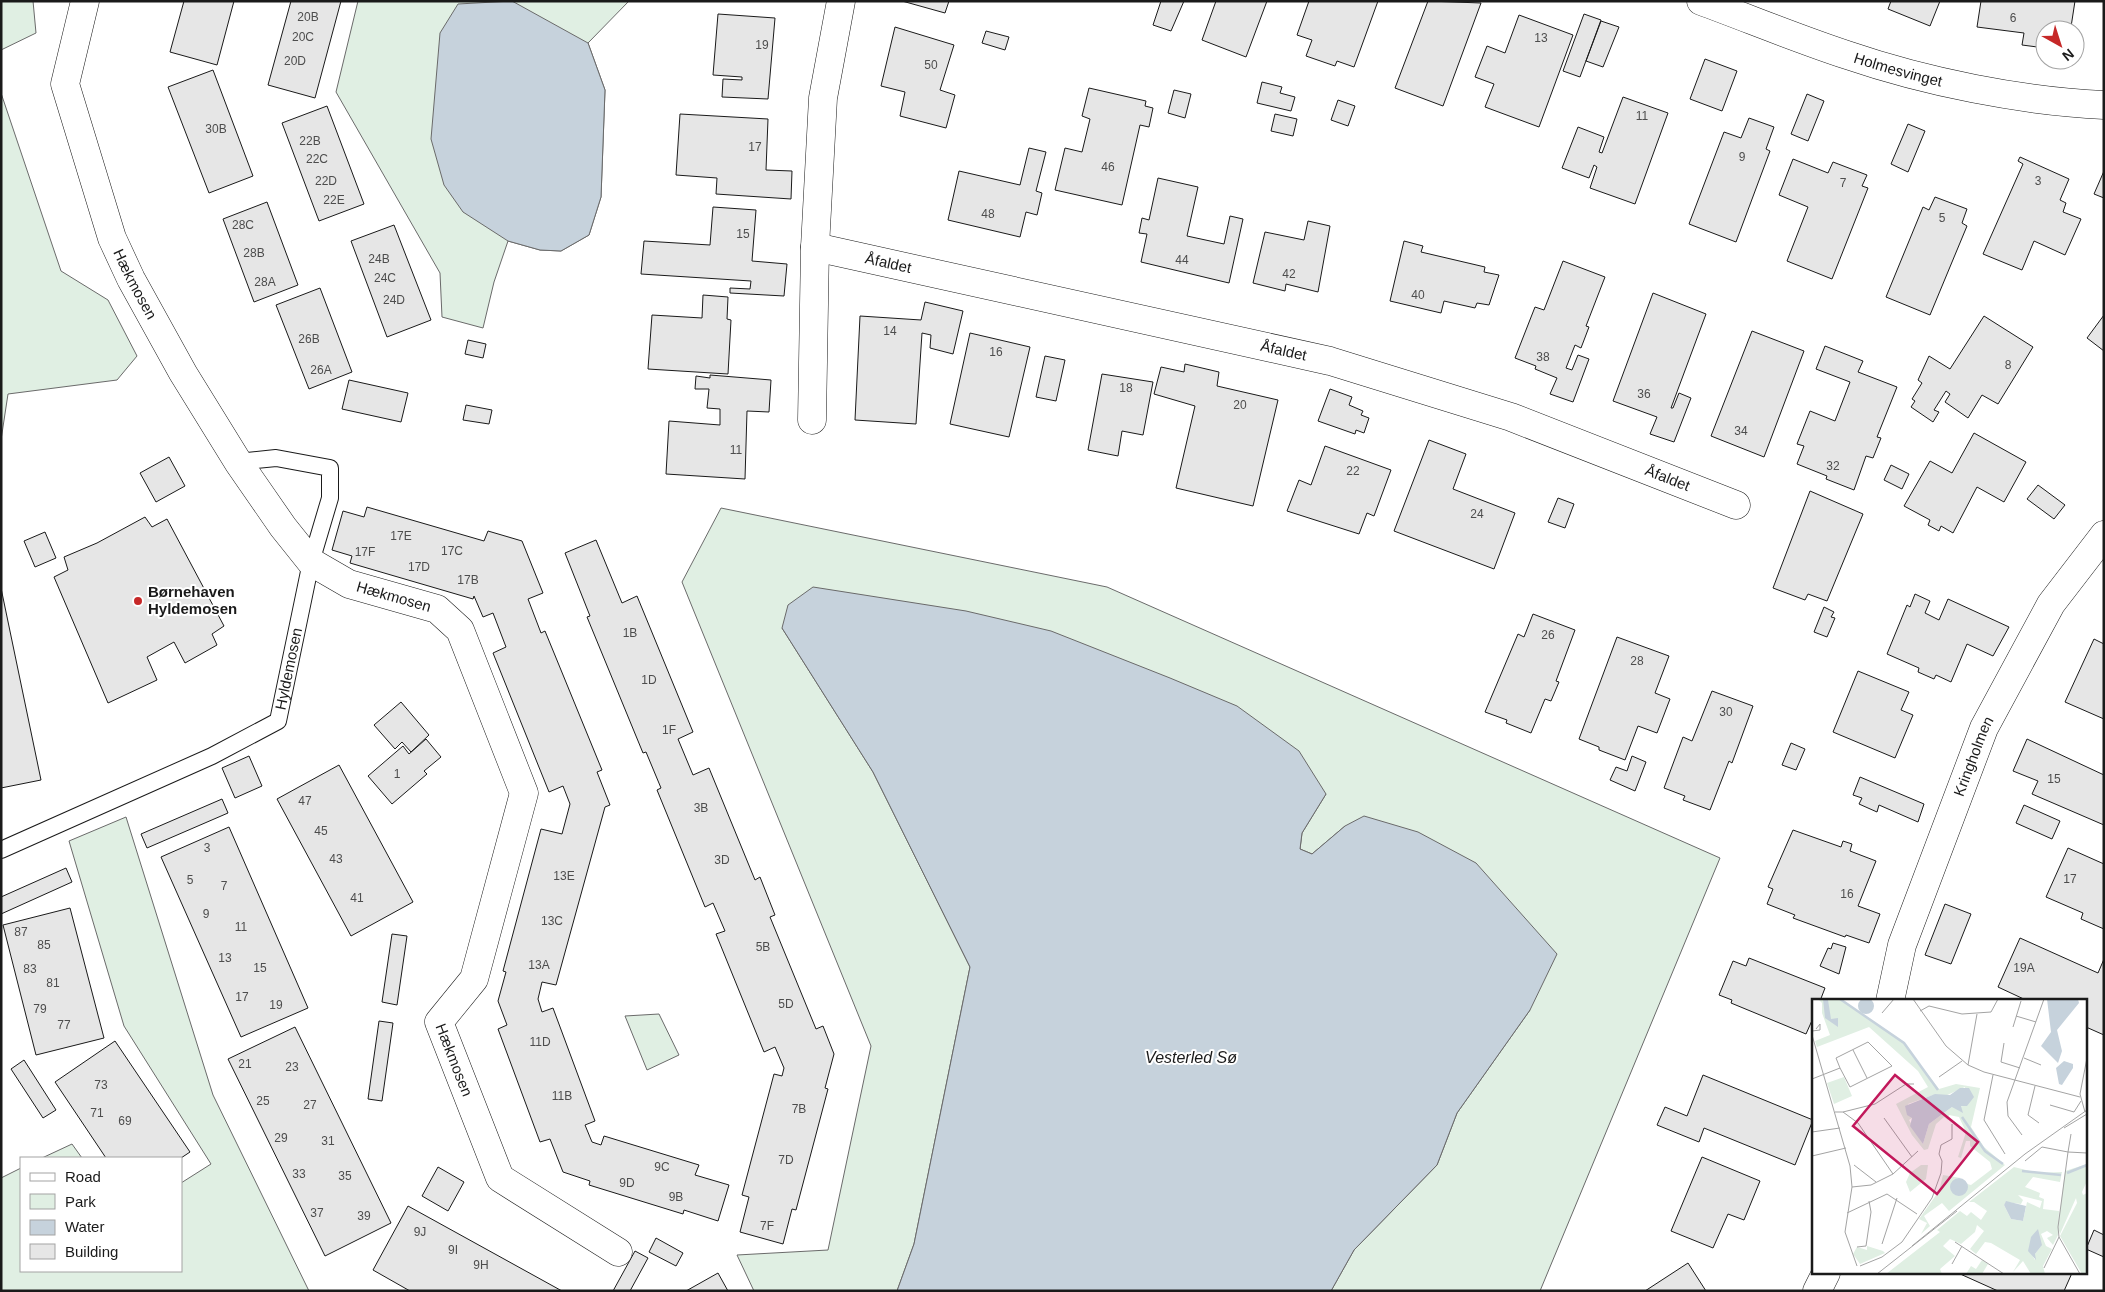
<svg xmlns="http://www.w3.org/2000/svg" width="2105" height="1292" viewBox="0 0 2105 1292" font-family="Helvetica,sans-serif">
<rect width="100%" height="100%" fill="#fff"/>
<!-- green -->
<path fill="#e0efe3" stroke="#6a6a6a" d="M1 1H33L36 33 1 50Z
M358 1H629L588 43 605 90 601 197 589 235 561 251 540 250 508 241 494 282 483 328 442 317 440 273 336 92Z
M1 93 61 271 108 300 137 356 117 380 8 394 1 440Z
M721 508 1107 587 1720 858 1540 1291H1331L1354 1250 1437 1165 1457 1113 1530 1010 1345 826 1312 854 1300 849 1302 833 1326 794 782 628 873 772 970 967 914 1244 897 1291H754L737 1255 828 1250 871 1046 682 582Z
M126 817 213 1095 309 1291H1V1178L21 1168V1271H181V1183L211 1164 124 1026 69 841Z
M659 1014 679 1055 647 1070 625 1016Z
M72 1144 82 1158H42Z"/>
<!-- water -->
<path fill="#c6d2dc" stroke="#6a6a6a" d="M512 1 588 43 605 90 601 197 589 235 561 251 540 250 508 241 463 212 444 185 431 139 440 33 458 4Z
M813 587 966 611 1051 631 1170 678 1237 706 1299 751 1326 794 1302 833 1300 849 1312 854 1345 826 1364 816 1418 832 1476 863 1557 954 1530 1010 1457 1113 1437 1165 1354 1250 1331 1291H897L914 1244 970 967 873 772 782 628 788 605Z"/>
<!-- building -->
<path fill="#e6e6e6" stroke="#1a1a1a" d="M184 1H234L217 65 170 52Z
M291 1H341L315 98 268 85Z
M902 1H949L945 13Z
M1161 1H1184L1171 31 1153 25Z
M1216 1H1267L1246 57 1202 40Z
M1309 1H1378L1354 67 1337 61 1335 66 1306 56 1312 40 1297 35Z
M1428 1 1481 3 1443 106 1395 88Z
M1891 1H1940L1930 26 1888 9Z
M1981 1H2075L2071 27 2050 24V30H2045V48L2022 45 2024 33 1977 27Z
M718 14 775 18 768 99 722 97 723 79 742 80V77L713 75Z
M1584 14 1601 20 1580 77 1563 71Z
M1519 15 1573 35 1539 127 1485 107 1494 84 1475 77 1487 46 1505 53Z
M1601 21 1619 27 1603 67 1586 61Z
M895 27 954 45 940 90 955 95 946 128 900 116 905 92 881 86Z
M986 31 1009 37 1005 50 982 43Z
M1705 59 1737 71 1722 111 1690 99Z
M213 70 253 176 209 193 168 87Z
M1262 82 1282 87 1280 93 1295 97 1291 111 1257 103Z
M1089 88 1146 101 1145 106 1153 108 1149 127 1140 125 1122 205 1055 190 1065 148 1082 152 1090 119 1082 116Z
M1174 90 1191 94 1185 118 1168 113Z
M1807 94 1824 101 1808 141 1791 134Z
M1623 97 1668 113 1635 204 1590 188 1597 167 1594 165 1589 178 1562 168 1578 127 1604 137 1599 152 1602 153Z
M1338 100 1355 106 1348 126 1331 120Z
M327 106 364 204 319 221 282 123Z
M680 114 768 119 766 170 792 171 791 199 716 194 717 178 676 175Z
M1275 114 1297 119 1293 136 1271 131Z
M1749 118 1774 127 1766 149 1770 151 1736 242 1689 224 1724 132 1741 138Z
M1908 124 1925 131 1908 172 1891 164Z
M1029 148 1046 152 1036 191 1042 193 1037 215 1026 212 1020 237 948 220 959 171 1020 185Z
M2020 157 2069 179 2060 200 2066 203 2063 212 2081 219 2065 255 2034 241 2022 270 1983 254 2023 164 2018 161Z
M1793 159 1828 173 1833 162 1867 175 1862 186 1868 188 1832 279 1787 261 1808 207 1779 195Z
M2104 171V198L2094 194Z
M1158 178 1198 187 1187 236 1224 244 1230 216 1243 219 1229 283 1141 262 1147 234 1139 233 1142 218 1149 220Z
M1935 197 1967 209 1962 223 1967 226 1930 315 1886 297 1923 207 1929 210Z
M267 202 298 285 254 302 223 219Z
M713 207 756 210 752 261 787 264 784 296 730 293V288L750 289 751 281 641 274 644 241 710 245Z
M1308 221 1330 226 1318 292 1286 284 1285 291 1253 283 1265 232 1304 240Z
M394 225 431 320 387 337 351 241Z
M1404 241 1423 246 1421 252 1485 267 1484 272 1499 275 1489 305 1477 303 1475 308 1444 301 1441 313 1390 301Z
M1563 261 1605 277 1586 326 1589 327 1581 348 1575 345 1566 368 1572 370 1578 355 1589 359 1573 402 1550 394 1557 378 1535 369 1536 366 1515 358 1535 307 1544 310Z
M320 288 352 372 309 389 276 305Z
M1653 293 1706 314 1671 408H1673L1679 393 1691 398 1674 442 1650 434 1657 417 1613 401Z
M703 295 728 297 727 319 731 320 728 374 648 369 652 315 702 318Z
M925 302 963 311 953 354 930 348 931 335 922 333 916 424 855 420 860 316 921 320Z
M2104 315V351L2087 338Z
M1984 316 2033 347 1998 404 1982 395 1968 418 1945 402 1950 394 1946 391 1934 410 1939 412 1933 422 1911 407 1915 401 1912 399 1922 383 1918 380 1929 356 1950 369Z
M1752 331 1804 351 1764 457 1711 436Z
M970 333 1030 347 1009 437 950 424Z
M468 340 486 344 483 358 465 354Z
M1825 346 1863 361 1858 372 1897 387 1877 437 1881 438 1873 458 1866 456 1854 490 1826 479 1827 476 1797 464 1804 446 1797 444 1810 411 1835 421 1850 382 1816 369Z
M1045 356 1065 360 1056 401 1036 397Z
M1185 364 1219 372 1217 386 1278 400 1253 506 1176 488 1195 406 1154 394 1161 367 1184 372Z
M1102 374 1153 382 1143 435 1122 431 1118 456 1088 450Z
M710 375 771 380 769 412 747 411 745 479 666 474 669 421 720 425V409L707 408 709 389H695L696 376 710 378Z
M349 380 408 393 401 422 342 409Z
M1330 389 1352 397 1349 405 1363 411 1361 415 1369 418 1364 433 1356 430 1355 434 1318 421Z
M466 405 492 410 489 424 463 420Z
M1974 433 2026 462 2004 502 1977 487 1953 533 1941 526 1939 531 1928 525 1930 520 1904 506 1930 461 1952 473Z
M1429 440 1466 454 1453 489 1515 513 1494 569 1394 531Z
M1325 446 1391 470 1374 516 1367 513 1359 534 1287 511 1299 480 1311 485Z
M169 457 185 486 156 502 140 473Z
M1891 465 1909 474 1902 489 1884 480Z
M2038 485 2065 505 2054 519 2027 499Z
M1810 491 1863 514 1827 601 1808 594 1805 600 1773 588Z
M1558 498 1574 504 1565 528 1548 522Z
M367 507 484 541 488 531 522 541 543 593 528 599 541 633 545 631 602 770 597 772 610 805 605 807 556 985 542 982 538 999 542 1012 553 1008 595 1121 585 1125 592 1142 601 1145 604 1136 699 1165 695 1175 729 1185 718 1221 684 1210 683 1214 589 1185 590 1181 563 1172 550 1139 540 1142 498 1029 507 1025 498 1001 506 972 503 971 541 829 562 834 570 804 563 786 549 792 493 653 506 647 493 613 483 617 474 596 473 599 350 563 352 556 332 550 343 511 364 517Z
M145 517 152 527 167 519 224 626 212 634 217 645 185 663 174 642 147 657 157 680 108 703 54 577 68 570 64 557 97 543Z
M45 532 56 558 35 567 24 541Z
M596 540 622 603 637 596 693 732 678 739 693 775 709 768 755 880 760 877 775 915 770 917 816 1029 823 1026 834 1054 825 1088 828 1089 796 1210 792 1209 783 1244 740 1232 749 1197 742 1195 774 1074 782 1076 784 1068 775 1047 764 1052 716 934 725 931 713 903 705 907 657 790 661 788 646 752 643 753 587 617 590 616 565 553Z
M1 588 41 780 1 788Z
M1915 594 1930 601 1925 613 1939 620 1948 599 2009 627 1993 656 1967 644 1951 682 1936 675 1934 679 1918 672 1919 668 1887 654 1907 605 1910 607Z
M1824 607 1834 612 1831 617 1835 618 1827 637 1814 632Z
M1533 614 1575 630 1556 681 1559 682 1551 701 1545 699 1531 733 1506 723 1507 720 1485 712 1518 634 1524 637Z
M1617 637 1669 656 1655 693 1670 699 1657 733 1638 726 1625 760 1599 750V747L1579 739Z
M2094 639 2104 644V719L2065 702Z
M1858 671 1909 692 1901 710 1913 715 1895 758 1833 732Z
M1712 691 1753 706 1732 763 1729 761 1710 810 1683 800 1685 796 1664 788 1683 737 1692 741Z
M401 702 429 735 411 752 402 742 395 749 374 725Z
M426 739 441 757 424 771 427 774 392 804 368 776 403 746 409 754Z
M2027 739 2104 775V825L2032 794 2038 781 2013 771Z
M1791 743 1805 749 1796 770 1782 765Z
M249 756 262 786 235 798 222 768Z
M1632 756 1646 762 1635 791 1610 780 1616 767 1627 771Z
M339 765 413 902 351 936 277 799Z
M1860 777 1924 804 1918 822 1879 805 1877 812 1859 804 1862 798 1853 795Z
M222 799 228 813 147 848 141 834Z
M2024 805 2060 821 2052 839 2016 823Z
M229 827 308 1008 241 1037 161 857Z
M1793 830 1841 847 1843 841 1852 844 1850 851 1876 861 1858 906 1880 914 1869 943 1846 935 1845 937 1793 918 1795 915 1767 904 1773 889 1768 887Z
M2068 848 2104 864V929L2081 919 2083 913 2046 897Z
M66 868 72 882 1 914V897Z
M1945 904 1971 914 1951 964 1925 955Z
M70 908 104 1038 36 1055 3 925Z
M392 934 407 936 397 1005 382 1002Z
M2020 938 2098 973 2104 959V1035L2086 1027V1001H2028L1998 987Z
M1833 943 1846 947 1839 974 1820 966 1828 948 1831 949Z
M1749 958 1825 988 1820 1001H1814V1016L1806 1034 1731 1003 1732 1000 1719 995 1733 961 1746 966Z
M379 1021 393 1023 382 1101 368 1099Z
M295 1027 391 1223 325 1256 228 1059Z
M115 1041 190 1152 181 1158H106L55 1082Z
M24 1060 56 1110 43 1118 11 1069Z
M1703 1075 1813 1120 1795 1165 1704 1128 1699 1142 1657 1125 1665 1107 1687 1116Z
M1702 1157 1760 1181 1744 1220 1728 1214 1713 1248 1671 1231Z
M438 1167 464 1182 448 1211 422 1196Z
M408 1206 562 1291H410L373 1270Z
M2094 1230 2104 1235V1257L2086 1249Z
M656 1238 683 1253 676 1266 649 1252Z
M635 1251 648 1258 630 1291H613Z
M1688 1263 1706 1291H1645Z
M718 1273 728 1291H686Z
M1958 1273H2072L2064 1291H1998Z"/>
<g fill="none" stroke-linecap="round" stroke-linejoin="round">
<defs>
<g id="service">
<path id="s1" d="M1 850 212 756 278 721 311 562 330 498V468L276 458 238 462"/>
</g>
<g id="minor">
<path id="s2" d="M85 1 65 84 112 238 131 279 183 373 238 462 283 527 311 562 349 584 437 609 460 630 524 793 474 979 439 1022 500 1178 618 1252"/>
<path id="s3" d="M1701 1C1750 19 1798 39 1847 55 1926 82 2021 101 2104 105"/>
<path id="s4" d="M815 247 1330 361 1511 417 1736 505"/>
<path d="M812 420 815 247 823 98 841 1"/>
<path id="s5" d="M1890 1001 1902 945 1984 728 2051 604 2104 535"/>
<path d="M1817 1291 1826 1273"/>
</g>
</defs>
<!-- service casing -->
<use href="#service" stroke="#1a1a1a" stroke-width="18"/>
<!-- minor casing -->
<use href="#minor" stroke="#1a1a1a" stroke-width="29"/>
<!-- service -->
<use href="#service" stroke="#fff" stroke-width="16"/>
<!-- minor -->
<use href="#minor" stroke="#fff" stroke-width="28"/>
</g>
<!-- markers -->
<circle fill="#c62828" stroke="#fff" stroke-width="2" cx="138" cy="601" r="5"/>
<g text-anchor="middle" stroke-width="4" stroke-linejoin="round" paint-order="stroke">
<!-- number labels -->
<g font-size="12" fill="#4d4d4d">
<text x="308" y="21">20B</text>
<text x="2013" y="22">6</text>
<text x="303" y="41">20C</text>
<text x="1541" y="42">13</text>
<text x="762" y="49">19</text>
<text x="295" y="65">20D</text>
<text x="931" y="69">50</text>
<text x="1642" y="120">11</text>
<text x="216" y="133">30B</text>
<text x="310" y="145">22B</text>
<text x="755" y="151">17</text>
<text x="1742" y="161">9</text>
<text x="317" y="163">22C</text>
<text x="1108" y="171">46</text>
<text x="326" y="185">22D</text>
<text x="2038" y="185">3</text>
<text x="1843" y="187">7</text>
<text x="334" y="204">22E</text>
<text x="988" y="218">48</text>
<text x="1942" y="222">5</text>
<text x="243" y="229">28C</text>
<text x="743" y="238">15</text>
<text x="254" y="257">28B</text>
<text x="379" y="263">24B</text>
<text x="1182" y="264">44</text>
<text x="1289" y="278">42</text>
<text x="385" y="282">24C</text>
<text x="265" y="286">28A</text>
<text x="1418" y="299">40</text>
<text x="394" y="304">24D</text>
<text x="890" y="335">14</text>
<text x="309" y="343">26B</text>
<text x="996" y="356">16</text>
<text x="1543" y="361">38</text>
<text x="2008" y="369">8</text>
<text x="321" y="374">26A</text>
<text x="1126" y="392">18</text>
<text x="1644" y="398">36</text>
<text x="1240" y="409">20</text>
<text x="1741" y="435">34</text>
<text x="736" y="454">11</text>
<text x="1833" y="470">32</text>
<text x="1353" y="475">22</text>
<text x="1477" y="518">24</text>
<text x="401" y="540">17E</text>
<text x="452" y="555">17C</text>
<text x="365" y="556">17F</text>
<text x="419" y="571">17D</text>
<text x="468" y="584">17B</text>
<text x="630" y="637">1B</text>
<text x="1548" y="639">26</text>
<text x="1637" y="665">28</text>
<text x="649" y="684">1D</text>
<text x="1726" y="716">30</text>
<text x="669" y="734">1F</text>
<text x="397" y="778">1</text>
<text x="2054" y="783">15</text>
<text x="305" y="805">47</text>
<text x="701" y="812">3B</text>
<text x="321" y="835">45</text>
<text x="207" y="852">3</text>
<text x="336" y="863">43</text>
<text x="722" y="864">3D</text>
<text x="564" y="880">13E</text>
<text x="2070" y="883">17</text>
<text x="190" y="884">5</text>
<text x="224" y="890">7</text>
<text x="1847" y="898">16</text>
<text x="357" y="902">41</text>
<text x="206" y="918">9</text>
<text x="552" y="925">13C</text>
<text x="241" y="931">11</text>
<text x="21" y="936">87</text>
<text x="44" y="949">85</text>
<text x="763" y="951">5B</text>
<text x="225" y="962">13</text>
<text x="539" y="969">13A</text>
<text x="260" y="972">15</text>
<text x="2024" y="972">19A</text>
<text x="30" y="973">83</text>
<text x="53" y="987">81</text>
<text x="242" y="1001">17</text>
<text x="786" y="1008">5D</text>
<text x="276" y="1009">19</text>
<text x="40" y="1013">79</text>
<text x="64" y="1029">77</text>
<text x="540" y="1046">11D</text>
<text x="245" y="1068">21</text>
<text x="292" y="1071">23</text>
<text x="101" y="1089">73</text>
<text x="562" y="1100">11B</text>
<text x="263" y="1105">25</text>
<text x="310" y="1109">27</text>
<text x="799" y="1113">7B</text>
<text x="97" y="1117">71</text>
<text x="125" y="1125">69</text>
<text x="281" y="1142">29</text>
<text x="328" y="1145">31</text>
<text x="786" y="1164">7D</text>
<text x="662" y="1171">9C</text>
<text x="299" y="1178">33</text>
<text x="345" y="1180">35</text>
<text x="627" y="1187">9D</text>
<text x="676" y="1201">9B</text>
<text x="317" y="1217">37</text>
<text x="364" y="1220">39</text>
<text x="767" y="1230">7F</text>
<text x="420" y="1236">9J</text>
<text x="453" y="1254">9I</text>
<text x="481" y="1269">9H</text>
</g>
<!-- street labels -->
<g font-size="15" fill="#1a1a1a" stroke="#fff">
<text dy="5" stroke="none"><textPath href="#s3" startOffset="209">Holmesvinget</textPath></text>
<text dy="5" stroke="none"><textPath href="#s4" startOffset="75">Åfaldet</textPath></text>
<text dy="5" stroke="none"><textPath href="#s2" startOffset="298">Hækmosen</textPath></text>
<text dy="5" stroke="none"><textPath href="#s4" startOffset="480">Åfaldet</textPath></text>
<text dy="5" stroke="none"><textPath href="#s4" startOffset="885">Åfaldet</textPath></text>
<text dy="5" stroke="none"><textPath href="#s2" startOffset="718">Hækmosen</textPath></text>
<text dy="5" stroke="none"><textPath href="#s1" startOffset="359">Hyldemosen</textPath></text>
<text dy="5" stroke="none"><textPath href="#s5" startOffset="259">Kringholmen</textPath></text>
<text dy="5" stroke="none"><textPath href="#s2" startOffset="1258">Hækmosen</textPath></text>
</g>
<!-- poi labels -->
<g font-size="15" font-weight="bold" fill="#1a1a1a" stroke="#fff" text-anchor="start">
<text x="148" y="597">Børnehaven<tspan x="148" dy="17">Hyldemosen</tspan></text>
</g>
<!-- water labels -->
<g font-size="16" font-style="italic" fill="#1a1a1a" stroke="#fff">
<text x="1191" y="1063">Vesterled Sø</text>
</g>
</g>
<!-- overview -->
<g transform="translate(1812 999)">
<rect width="275" height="275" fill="#fff"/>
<path d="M6 0H27L90 42 127 90 144 85 168 89 159 128 172 148 193 166 137 212 130 204 116 214 112 217 118 227 109 235 115 224 107 220 127 192 131 176 149 179 144 180 155 191V185L159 186 180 170 178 163 158 147V142H154L149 159 146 158 154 133 147 118 137 116 136 121 132 118 124 125 116 150 112 151 100 136 84 105 116 88 106 72 57 28 5 48 3 42 18 36 10 14V4ZM153 88 152 107 140 108 117 125 111 145 97 121 100 119 96 105 121 96 133 97ZM32 78 40 97 22 105 15 84ZM275 165V182L270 193 271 196 275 194V275H270L248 237 265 204 264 199 248 235 246 228 253 172ZM116 166 114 180 98 193 94 183 98 174 109 166ZM202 168 226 174 250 173 248 183 221 178 213 188 228 194 227 198 232 200 231 210 247 212 246 236 241 246 235 239 241 236 235 232 229 235 234 247 240 250 231 267 233 275H219L211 262 201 273 208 261 179 244 173 243 164 255 158 250 172 232 165 226 163 233 149 245 138 240 131 247 143 257 128 270 130 275H74L128 233 125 231 148 212 155 217 159 213 169 221 175 212 162 203H157ZM206 196 230 202 228 209 215 203 211 222 199 220 192 206 194 203 209 205 211 201ZM222 235 229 247 223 255V261L217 251ZM55 247 71 252 73 254 48 265 41 255 45 248 55 251ZM170 261 176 265 170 275H154L159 267 164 270Z" fill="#e0efe3" fill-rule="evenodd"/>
<path d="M46 7a8 8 0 1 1 16 0a8 8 0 1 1-16 0ZM11 0 16 1 19 20 26 19V28L13 19ZM235 0H266L267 4 245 31 250 52 246 64 229 47 239 33ZM252 62 261 65V69L250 86 247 85 244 69ZM148 89H157L162 98 155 107H149L151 114 140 108 117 125 111 145 98 127 100 119 95 116 93 107 123 95 138 96ZM138 188a9 9 0 1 1 18 0a9 9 0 1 1-18 0ZM194 202 214 207 211 222 199 220 192 206ZM226 230 230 246 223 255 224 261 216 252 219 238Z" fill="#c6d2dc"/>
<path fill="none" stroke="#c6d2dc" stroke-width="2.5" d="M28 0 92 44 126 91M150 118 173 152 191 165M210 172 249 176M255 174 275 166"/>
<path fill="none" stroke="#a3a3a3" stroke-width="1" d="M101 0 134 47 156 66 172 73 268 98M108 12 117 7 150 15 179 13 186 0M70 14 82 0M204 17 224 23M201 28 209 2M0 32 8 31V25L4 30M0 36 38 167 40 188 33 233 45 267M192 44 189 63 208 69M41 51 55 79M212 59 229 66M156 66 165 15M181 76 172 121 193 155M127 78 150 62M0 80 28 69 24 59 56 43 80 67 38 88 28 69M223 87 216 116 227 124M238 106 262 113 269 102M23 113H31L46 124 81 175M31 113 63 105 94 85H102M273 113 268 95 275 59M72 119 100 158M252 129 275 115M0 133 28 129M210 136 196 117 195 103 232 0M256 153 259 135M0 157 34 149M213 162 230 148 256 153M42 166 64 183M40 188 59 186 81 175 106 152M35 214 75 195 105 215M143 243 192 275M70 245 85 199M100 247 213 155 275 111M45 248 54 247 59 213 57 202M140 265 150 247M48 267 70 258 90 243 120 199 129 174 130 162 127 155 129 146 140 140V125M232 269 247 238M65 275 145 212M268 275 247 238 246 228 256 153 275 154"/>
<path fill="#c2185b" fill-opacity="0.15" stroke="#c2185b" stroke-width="2.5" d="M83 76 166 143 125 195 41 127Z"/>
<rect width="275" height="275" fill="none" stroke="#1a1a1a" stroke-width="2.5"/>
</g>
<!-- border -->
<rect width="2105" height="1292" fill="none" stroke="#1a1a1a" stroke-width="5"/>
<!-- legend -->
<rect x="20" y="1157" width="162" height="115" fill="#ffffff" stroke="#a3a3a3"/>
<rect x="30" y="1173" width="25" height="8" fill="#ffffff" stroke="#a3a3a3"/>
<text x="65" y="1182" font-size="15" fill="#1a1a1a">Road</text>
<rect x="30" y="1194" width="25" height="15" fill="#e0efe3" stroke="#a3a3a3"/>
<text x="65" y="1207" font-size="15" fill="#1a1a1a">Park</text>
<rect x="30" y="1220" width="25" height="15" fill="#c6d2dc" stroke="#a3a3a3"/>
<text x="65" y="1232" font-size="15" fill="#1a1a1a">Water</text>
<rect x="30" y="1244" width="25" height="15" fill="#e6e6e6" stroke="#a3a3a3"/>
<text x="65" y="1257" font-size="15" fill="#1a1a1a">Building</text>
<!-- north arrow -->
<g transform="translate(2060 45) rotate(141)"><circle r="24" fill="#ffffff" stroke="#a3a3a3"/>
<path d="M0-4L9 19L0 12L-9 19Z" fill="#c62828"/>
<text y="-8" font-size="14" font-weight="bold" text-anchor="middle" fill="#1a1a1a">N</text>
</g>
</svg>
